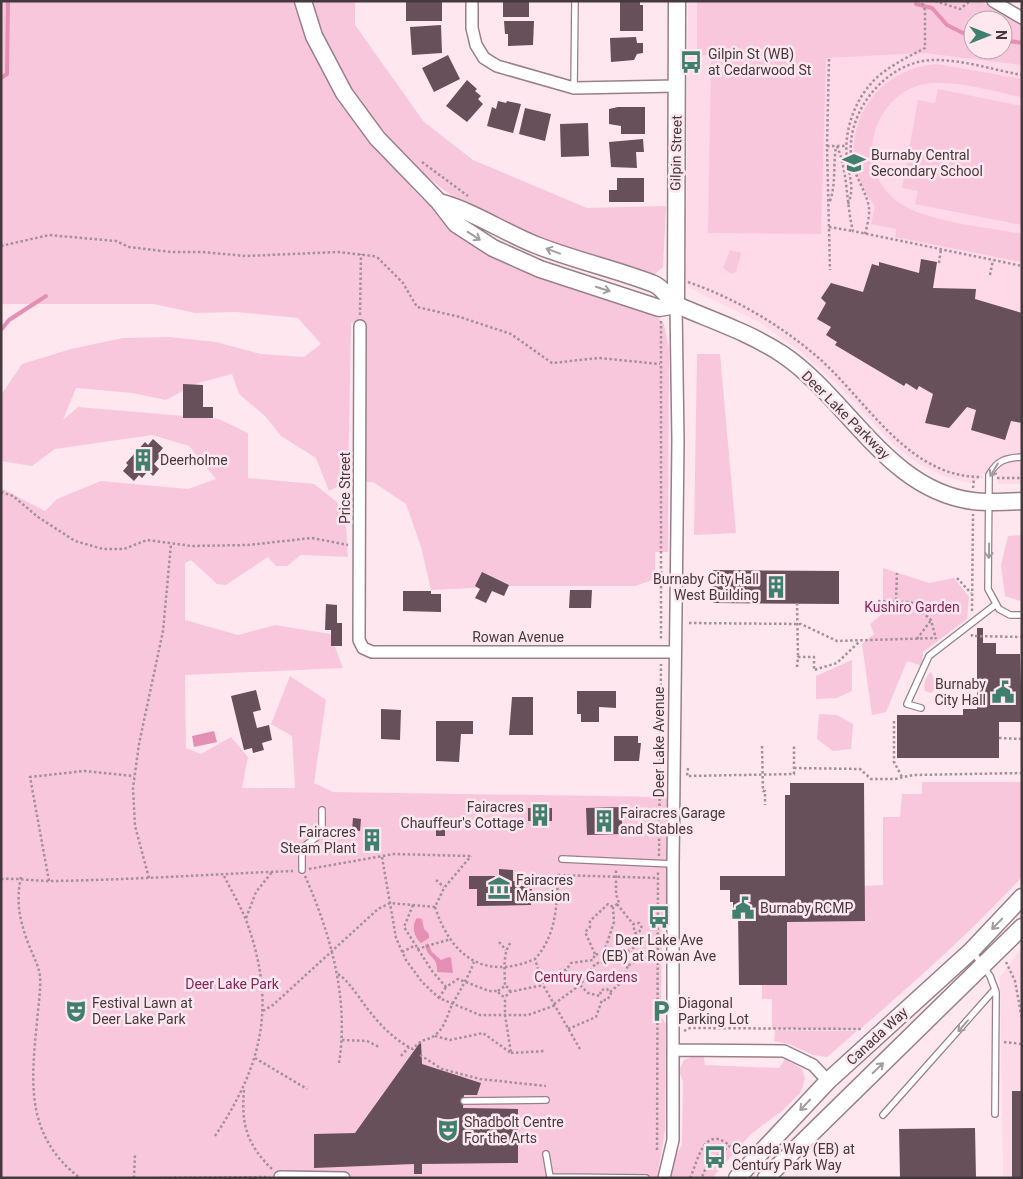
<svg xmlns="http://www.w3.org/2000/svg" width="1023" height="1179" viewBox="0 0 1023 1179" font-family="Roboto,sans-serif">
<rect width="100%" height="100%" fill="#fee7ef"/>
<!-- built -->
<path fill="#fed9e8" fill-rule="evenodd" d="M688 1H980L1022 24V484H998V475L982 473 978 480 970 483 943 476 919 464 896 447 835 382 800 351 759 322 689 288 686 281ZM973 20H1003V50H973Z
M1022 947V1178H1003L1000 977Z"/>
<!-- green -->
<path fill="#f9c7db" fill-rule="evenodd" d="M1 1H294L312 50 331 88 355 124 421 198 448 221 517 268 657 317 664 324 669 348 668 552H655V579L635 586H510L431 590 421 547 406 504 373 482H366L364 327H355V322L351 323 348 481 329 491 316 458 281 436 265 416 239 394 232 374 198 383 166 400 132 393 76 388 63 420 78 407 219 419 248 433V478L314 484 337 502 346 527 348 557 301 555 287 566H276L268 557 226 585 217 584 191 560 185 563V620L238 635 275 625 330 634 343 668 185 675 186 748 201 754 231 737 248 757 242 788H295L292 736 271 724 290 676 326 700 314 783 333 792 667 797 666 921 662 928 661 1016 666 1024 665 1130 657 1178H1V488L45 511 57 499 101 481 188 489 216 479 189 446 152 435 55 449 32 466 1 461V395L22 364 71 349 123 338 169 337 216 342 261 354 304 357 321 344 298 318 236 312 195 313 154 304H1Z
M311 1H355V25L424 122 473 160 587 208 666 206 663 267 655 274H644C589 255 532 239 480 212 398 169 340 88 311 1Z
M697 1H980L1022 26V65L924 53 826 58 821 234 708 233 711 56 697 54ZM973 20H1003V50H973Z
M936 64 1022 79V97C992 92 947 76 917 86 869 103 855 171 898 202 925 222 987 227 1022 234V262L895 237 896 229 871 224 875 206C828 150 864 70 936 64Z
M938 89 1022 106V225L915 204 918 191 902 188 918 100 935 103Z
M730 250 741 253 736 272 731 274 723 268Z
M697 354H720L736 533 694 535Z
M1022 535V599L1020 601 1005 596 1001 565 1008 536Z
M883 568 929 583 954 578 969 597 967 619 923 652 922 666 907 661 886 712 872 715 862 644 874 634 870 624 883 613Z
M852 660V691L837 698 816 699V676Z
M931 672 936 683 934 691 931 693 925 691C923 686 926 675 931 672Z
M819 714 837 715 853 724 851 749 833 751 817 739Z
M922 782H1022V877C971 932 916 981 859 1030L772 1029V999H762V985H787V922L865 886 883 885V817H900L902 794H922Z
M775 1030 857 1031 827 1057 813 1055 789 1044 774 1041Z
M696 1055 704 1057 705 1065 779 1068 785 1059 802 1069 805 1079 801 1092 782 1111 751 1134 712 1178H671L676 1155 682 1145 683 1081 679 1071 684 1060Z"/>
<!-- water -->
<path fill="#e68fb4" d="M214 731 217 742 194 747 192 736Z
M417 918 422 919 424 929 429 934V938L421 943C414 937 411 926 417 918Z
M428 943 432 952 441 960 449 957 451 958 453 973 437 972C438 955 428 960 425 945Z"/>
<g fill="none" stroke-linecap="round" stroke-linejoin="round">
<!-- stream -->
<path stroke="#e68fb4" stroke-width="4" d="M916 4 932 8 947 25 965 34 973 35
M1003 40 1022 43
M1 78 7 74 8 1
M1 330 9 320 46 296"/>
</g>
<!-- building -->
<path fill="#675059" d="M406 1H442V21H406Z
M503 1H529V17H503Z
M620 1H640V5H643V31H620Z
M504 21H534L533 45 508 46V34H505Z
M441 25 442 53 412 55 410 27Z
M636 37 637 43H643V53L637 54 634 60 611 62 610 38Z
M448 55 460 79 434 92 422 68Z
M467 80 477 89 475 91 481 96 478 99 483 104 467 122 446 106Z
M498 101 506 103 507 101 521 104 513 133 487 126 492 107 496 109Z
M618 107H645V134H621V126L609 124V109Z
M525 108 551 114 545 141 519 134Z
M588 123 589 156 561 157 560 124Z
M643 139 644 152H636L637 168 611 167 609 142Z
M617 178H644V202H609V190H617Z
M921 259 937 262 933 288 976 289 975 299 1022 313V423L1011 421 1005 440 971 430 976 410 967 407 949 428 925 423 933 394 919 386 917 390 906 383 904 386 835 345 837 342 826 335 831 327 817 319 826 303 821 298 831 283 863 292 872 264 879 266V262L919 273Z
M183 384 203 385V407H213V418H183Z
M153 439 163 448 158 454 161 456 154 464 159 469 153 476 148 471 142 478 139 475 134 481 123 471 128 465 126 463 145 442 148 445Z
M713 570 839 571V604L713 603Z
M482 572 509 585 504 596 492 591 486 603 475 598 480 589 475 586Z
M570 590H592L591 608H569Z
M403 591H431V594H441V612L403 611Z
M326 604 337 605V623H342V646H331V630H325Z
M977 628H983V643H996V654H1020L1022 722H999V758H897V715H963V709H977Z
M256 690 261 710 253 712 257 728 269 725 272 740 262 743 264 750 253 753 252 748 244 750 231 696Z
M577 691H616V708L599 707V722H581V714H577Z
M512 697H533V735H509Z
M381 709 401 710 400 740 381 739Z
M436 721H473V734H461L459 762 436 761Z
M614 736H638V743H641L639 761H614Z
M790 783H864L865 921 787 922V985H739L738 912H733V902H730V890H720V876H785V795H790Z
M622 807V834L587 835 586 808Z
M528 808H552V821H528Z
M353 818 361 819 360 831 352 830Z
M436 821H445V836H436Z
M365 833H378V848H365Z
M499 869 513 870V881H519V886H528V889H532L531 905 477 906V889H469V876H495V880H499Z
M421 1041 422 1064 481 1083 477 1095H464L463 1108 518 1109V1163L422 1164V1174H414V1164L314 1168V1134L355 1133Z
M1012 1091H1022V1178H1012Z
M975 1128 976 1178H900L899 1129Z"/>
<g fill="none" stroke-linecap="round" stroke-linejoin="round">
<defs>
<path id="lane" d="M574 88 575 1
M1022 457C1006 458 997 460 989 475L988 589 999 609 1010 615H1022
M921 708 907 704 929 656 995 605
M562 859 673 864
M302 870V848L322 833V810
M973 952 990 976 996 992 995 1114
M464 1101 546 1100
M883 1115 995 989
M546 1154 550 1177 646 1178"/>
<path id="street" d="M472 1V28L476 45 484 58 497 66 574 88 677 86
M993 1 1022 18
M360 326 359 640 363 648 372 652H674
M673 1050 784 1051 813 1065 828 1081
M280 1177 344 1178
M664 1178 673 1140V864L678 441 676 305"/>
<path id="secondary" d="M303 1 314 36 344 93 377 138 439 202 456 224 493 248 540 269 659 308 676 305
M439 202C473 211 503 232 536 245 574 260 615 269 654 284 664 288 669 301 679 306 714 321 750 333 782 354 848 398 887 490 973 501 989 503 1006 502 1022 501
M676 305 677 1
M737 1178 828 1081 971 951 1022 897
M766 1178 1022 927"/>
</defs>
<!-- lane casing -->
<use href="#lane" stroke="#987f89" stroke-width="8"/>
<!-- street casing -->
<use href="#street" stroke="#987f89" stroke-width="14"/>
<!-- secondary casing -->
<use href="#secondary" stroke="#987f89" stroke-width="19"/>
<!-- path -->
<path stroke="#a29197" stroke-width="2.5" stroke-dasharray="2.5 2.5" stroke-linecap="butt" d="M935 1 960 9 970 1
M829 59 827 146 830 270
M827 146H846
M837 146C848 171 846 204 853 231L1022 266
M422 162 468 196
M830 201C836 185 833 165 836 147
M848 204C855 188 849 176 847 159 843 127 858 90 885 71 897 62 912 55 925 48V10L921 1
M829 227 853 231
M865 234C867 226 870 215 869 208 867 191 852 174 851 154 847 109 889 59 936 60 964 60 994 70 1022 75
M1 246 49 235 116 241 129 247 171 252H202L246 256 338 252 373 256 378 258 403 283 417 307 460 317 511 334 552 363 599 358 660 364
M939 263 941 248
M990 275 993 260
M688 282C734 298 777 323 814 354 865 396 906 478 982 477
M360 315 361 254
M661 321V641
M997 478H1022
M973 488 974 478
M1 492 13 496 38 517 75 541 103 549H124L147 540 192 546 248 545 312 538 348 545
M957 578 971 593
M878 601 896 602 897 573
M896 602H911L931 620 936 639
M972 611 973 514
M689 623 801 624 837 641 936 638
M972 634V636L1022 637
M917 639 931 620
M797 667 798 657H814V670L837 663 860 641
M894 721V762L902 777
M999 738 1022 739
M762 746 763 791H765V805
M688 768 687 776 794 774V746
M794 768 860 769 871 779H895L913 775 1022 773
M659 856 661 664
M382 857 396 938 406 960 422 982 439 998 480 1015H528L556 1005
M309 869 394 854 471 856
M305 876C331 935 349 999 339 1063
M21 877C16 900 19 918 27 940 31 952 38 963 40 976 41 991 38 1007 37 1022 31 1082 25 1136 80 1178
M149 878 135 826 133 788 139 744 163 631 171 544
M1 879C18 878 34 881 50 881 131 880 212 874 293 871
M436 880 444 887
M49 881 30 777 84 771 134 776
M617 904 633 924 639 923 642 928 638 933H635L633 924
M413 905 404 927 432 971 446 987 458 979 489 991H498L500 995 505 997 510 992 543 985
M435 907C451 956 484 981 535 959
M246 918 256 892 272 872
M499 942 506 950
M417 949 451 939
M621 958a7 7 0 1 1 14 0a7 7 0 1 1-14 0Z
M402 952 414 946
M595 954 585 932 590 927V921L608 904 613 907
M632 954 636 933
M635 959H657
M603 960 622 962
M1006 962 1015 981 1022 1019
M338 974C347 980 352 988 359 997 372 1016 391 1039 413 1049 424 1036 427 1042 435 1035 445 1028 447 1015 452 1005 460 990 468 978 474 962
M543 983 561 970H566L571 963 593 960 595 954 603 955 614 922 613 907 619 903 616 894V869
M498 991 505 986
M510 992 509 988 505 986C505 971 502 954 511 942
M610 992 623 981 628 965
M439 998 446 987
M554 1004 580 985 596 963H602L603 955
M263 1011 273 1005 378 909 390 903 435 907 444 888 471 856
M568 1029 596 1017 602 1000H607L611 994 607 989 601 990 600 996 588 993 580 985
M684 1031 690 1028 862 1029
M435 1036 450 1040 483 1033 511 1053 505 1015V997
M342 1040 367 1041 379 1047
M1004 1042 1022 1044
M580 1049 543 985 535 959C556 936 557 906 558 875L658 878
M511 1053 545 1051
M420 1055 442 1069 480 1079 546 1086
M401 1056 409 1047
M255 1058 307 1089
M244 1090C241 1125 247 1145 273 1170
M215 1136C263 1064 277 1004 246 920 240 905 231 890 224 876
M657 1150 658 871
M134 1178 135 1154
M159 1178 270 1177
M690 1178C698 1161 704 1123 730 1146 719 1154 705 1164 702 1178"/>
<!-- lane -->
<use href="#lane" stroke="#fff" stroke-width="5.5"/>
<!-- street -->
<use href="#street" stroke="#fff" stroke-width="11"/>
<!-- secondary -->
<use href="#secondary" stroke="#fff" stroke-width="16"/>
<!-- path-bridge -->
<path stroke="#a29197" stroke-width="2.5" stroke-dasharray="2.5 2.5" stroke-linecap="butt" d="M797 603 798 657"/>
</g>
<!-- one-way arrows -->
<defs><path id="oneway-shaft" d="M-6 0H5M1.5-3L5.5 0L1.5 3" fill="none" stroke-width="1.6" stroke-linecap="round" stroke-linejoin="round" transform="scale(1.25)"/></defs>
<g stroke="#a29c9e">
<use href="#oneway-shaft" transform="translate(474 236) rotate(33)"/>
<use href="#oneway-shaft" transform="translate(553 251) rotate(-160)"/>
<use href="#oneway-shaft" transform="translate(603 289) rotate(18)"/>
<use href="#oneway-shaft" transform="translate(994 470) rotate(121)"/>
<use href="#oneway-shaft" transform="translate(989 551) rotate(91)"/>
<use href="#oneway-shaft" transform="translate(997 924) rotate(134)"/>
<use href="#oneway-shaft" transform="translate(963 1026) rotate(131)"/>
<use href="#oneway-shaft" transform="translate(878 1068) rotate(-44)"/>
<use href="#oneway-shaft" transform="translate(805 1105) rotate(133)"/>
</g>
<!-- icons -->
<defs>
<symbol id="bus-bare" viewBox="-9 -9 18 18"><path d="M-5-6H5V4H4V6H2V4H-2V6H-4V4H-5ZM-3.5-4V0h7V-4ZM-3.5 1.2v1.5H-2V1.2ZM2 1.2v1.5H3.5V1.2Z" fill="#407f6d" stroke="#fee7ef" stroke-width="2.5" paint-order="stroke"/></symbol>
<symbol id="school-bare" viewBox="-9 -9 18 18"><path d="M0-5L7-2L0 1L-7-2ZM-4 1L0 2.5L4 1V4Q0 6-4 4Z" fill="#407f6d" stroke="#fee7ef" stroke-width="2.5" paint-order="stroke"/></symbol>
<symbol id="building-bare" viewBox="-9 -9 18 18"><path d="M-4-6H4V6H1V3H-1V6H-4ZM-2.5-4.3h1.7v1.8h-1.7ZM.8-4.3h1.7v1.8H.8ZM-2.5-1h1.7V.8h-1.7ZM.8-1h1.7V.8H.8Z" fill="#407f6d" stroke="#fee7ef" stroke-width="2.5" paint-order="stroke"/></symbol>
<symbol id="civic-bare" viewBox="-9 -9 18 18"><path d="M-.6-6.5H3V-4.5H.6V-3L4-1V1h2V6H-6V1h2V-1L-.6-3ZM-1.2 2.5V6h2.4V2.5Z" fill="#407f6d" stroke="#fee7ef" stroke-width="2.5" paint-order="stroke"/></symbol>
<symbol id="museum-bare" viewBox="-9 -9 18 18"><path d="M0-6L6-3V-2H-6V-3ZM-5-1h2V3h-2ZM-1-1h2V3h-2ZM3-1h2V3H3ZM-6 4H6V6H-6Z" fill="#407f6d" stroke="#fee7ef" stroke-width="2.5" paint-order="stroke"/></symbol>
<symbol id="theatre-bare" viewBox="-9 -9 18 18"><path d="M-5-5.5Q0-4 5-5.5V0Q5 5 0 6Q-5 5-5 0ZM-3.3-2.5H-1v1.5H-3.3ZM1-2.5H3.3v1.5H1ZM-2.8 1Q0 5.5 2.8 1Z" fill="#407f6d" stroke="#fee7ef" stroke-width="2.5" paint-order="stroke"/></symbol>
<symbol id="parking-bare" viewBox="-9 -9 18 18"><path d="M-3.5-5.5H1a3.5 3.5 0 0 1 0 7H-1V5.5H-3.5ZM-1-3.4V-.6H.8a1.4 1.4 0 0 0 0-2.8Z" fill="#407f6d" stroke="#fee7ef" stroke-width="2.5" paint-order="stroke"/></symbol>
</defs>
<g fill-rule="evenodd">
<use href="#bus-bare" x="675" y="46" width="32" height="32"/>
<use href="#school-bare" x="838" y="147" width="32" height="32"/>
<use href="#building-bare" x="127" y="444" width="32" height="32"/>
<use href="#building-bare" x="760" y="571" width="32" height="32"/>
<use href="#civic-bare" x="987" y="676" width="32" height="32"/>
<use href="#building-bare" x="524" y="799" width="32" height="32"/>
<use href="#building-bare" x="588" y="805" width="32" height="32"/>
<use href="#building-bare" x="356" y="824" width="32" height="32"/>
<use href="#museum-bare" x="483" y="872" width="32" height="32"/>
<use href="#civic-bare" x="727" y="892" width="32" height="32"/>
<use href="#bus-bare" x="643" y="901" width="32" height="32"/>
<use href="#theatre-bare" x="60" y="995" width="32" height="32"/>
<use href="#parking-bare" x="645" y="995" width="32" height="32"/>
<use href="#theatre-bare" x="432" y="1114" width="32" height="32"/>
<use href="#bus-bare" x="699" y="1141" width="32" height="32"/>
</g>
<g text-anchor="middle" stroke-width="5" stroke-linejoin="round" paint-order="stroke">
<!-- poi labels -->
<g font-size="14" fill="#44393d" stroke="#fee7ef" text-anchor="start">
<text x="708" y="59">Gilpin St (WB)<tspan x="708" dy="16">at Cedarwood St</tspan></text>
<text x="871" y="160">Burnaby Central<tspan x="871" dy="16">Secondary School</tspan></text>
<text x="160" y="465">Deerholme</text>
<text x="759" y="584" text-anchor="end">Burnaby City Hall<tspan x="759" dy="16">West Building</tspan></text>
<text x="986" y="689" text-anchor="end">Burnaby<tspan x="986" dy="16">City Hall</tspan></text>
<text x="524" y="812" text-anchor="end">Fairacres<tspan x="524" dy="16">Chauffeur's Cottage</tspan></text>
<text x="620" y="818">Fairacres Garage<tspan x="620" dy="16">and Stables</tspan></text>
<text x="356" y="837" text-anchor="end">Fairacres<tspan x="356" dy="16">Steam Plant</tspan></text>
<text x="516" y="885">Fairacres<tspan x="516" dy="16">Mansion</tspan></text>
<text x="760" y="913">Burnaby RCMP</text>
<text x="659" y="945" text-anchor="middle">Deer Lake Ave<tspan x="659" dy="16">(EB) at Rowan Ave</tspan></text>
<text x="92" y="1008">Festival Lawn at<tspan x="92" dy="16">Deer Lake Park</tspan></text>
<text x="678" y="1008">Diagonal<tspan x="678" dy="16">Parking Lot</tspan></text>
<text x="464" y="1127">Shadbolt Centre<tspan x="464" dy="16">For the Arts</tspan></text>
<text x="732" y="1154">Canada Way (EB) at<tspan x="732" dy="16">Century Park Way</tspan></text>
</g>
<!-- street labels -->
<g font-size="14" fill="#44393d" stroke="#fee7ef">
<text transform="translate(676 153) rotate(-89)" y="5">Gilpin Street</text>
<text transform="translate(846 415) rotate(45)" y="5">Deer Lake Parkway</text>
<text transform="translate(345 488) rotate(-90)" y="5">Price Street</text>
<text x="518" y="642">Rowan Avenue</text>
<text transform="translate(659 742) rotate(-90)" y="5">Deer Lake Avenue</text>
<text transform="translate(877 1036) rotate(-43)" y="5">Canada Way</text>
</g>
<!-- park labels -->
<g font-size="14" fill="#892358" stroke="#fee7ef">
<text x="912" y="612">Kushiro Garden</text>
<text x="586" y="982">Century Gardens</text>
<text x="232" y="989">Deer Lake Park</text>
</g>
</g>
<!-- border -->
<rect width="1023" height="1179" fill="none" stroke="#44393d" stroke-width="5"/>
<!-- north arrow -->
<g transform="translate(988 35) rotate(90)"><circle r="24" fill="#fee7ef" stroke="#b4a1a8"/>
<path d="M0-4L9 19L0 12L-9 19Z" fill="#407f6d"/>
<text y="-8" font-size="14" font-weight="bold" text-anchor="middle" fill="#44393d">N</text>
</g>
</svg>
